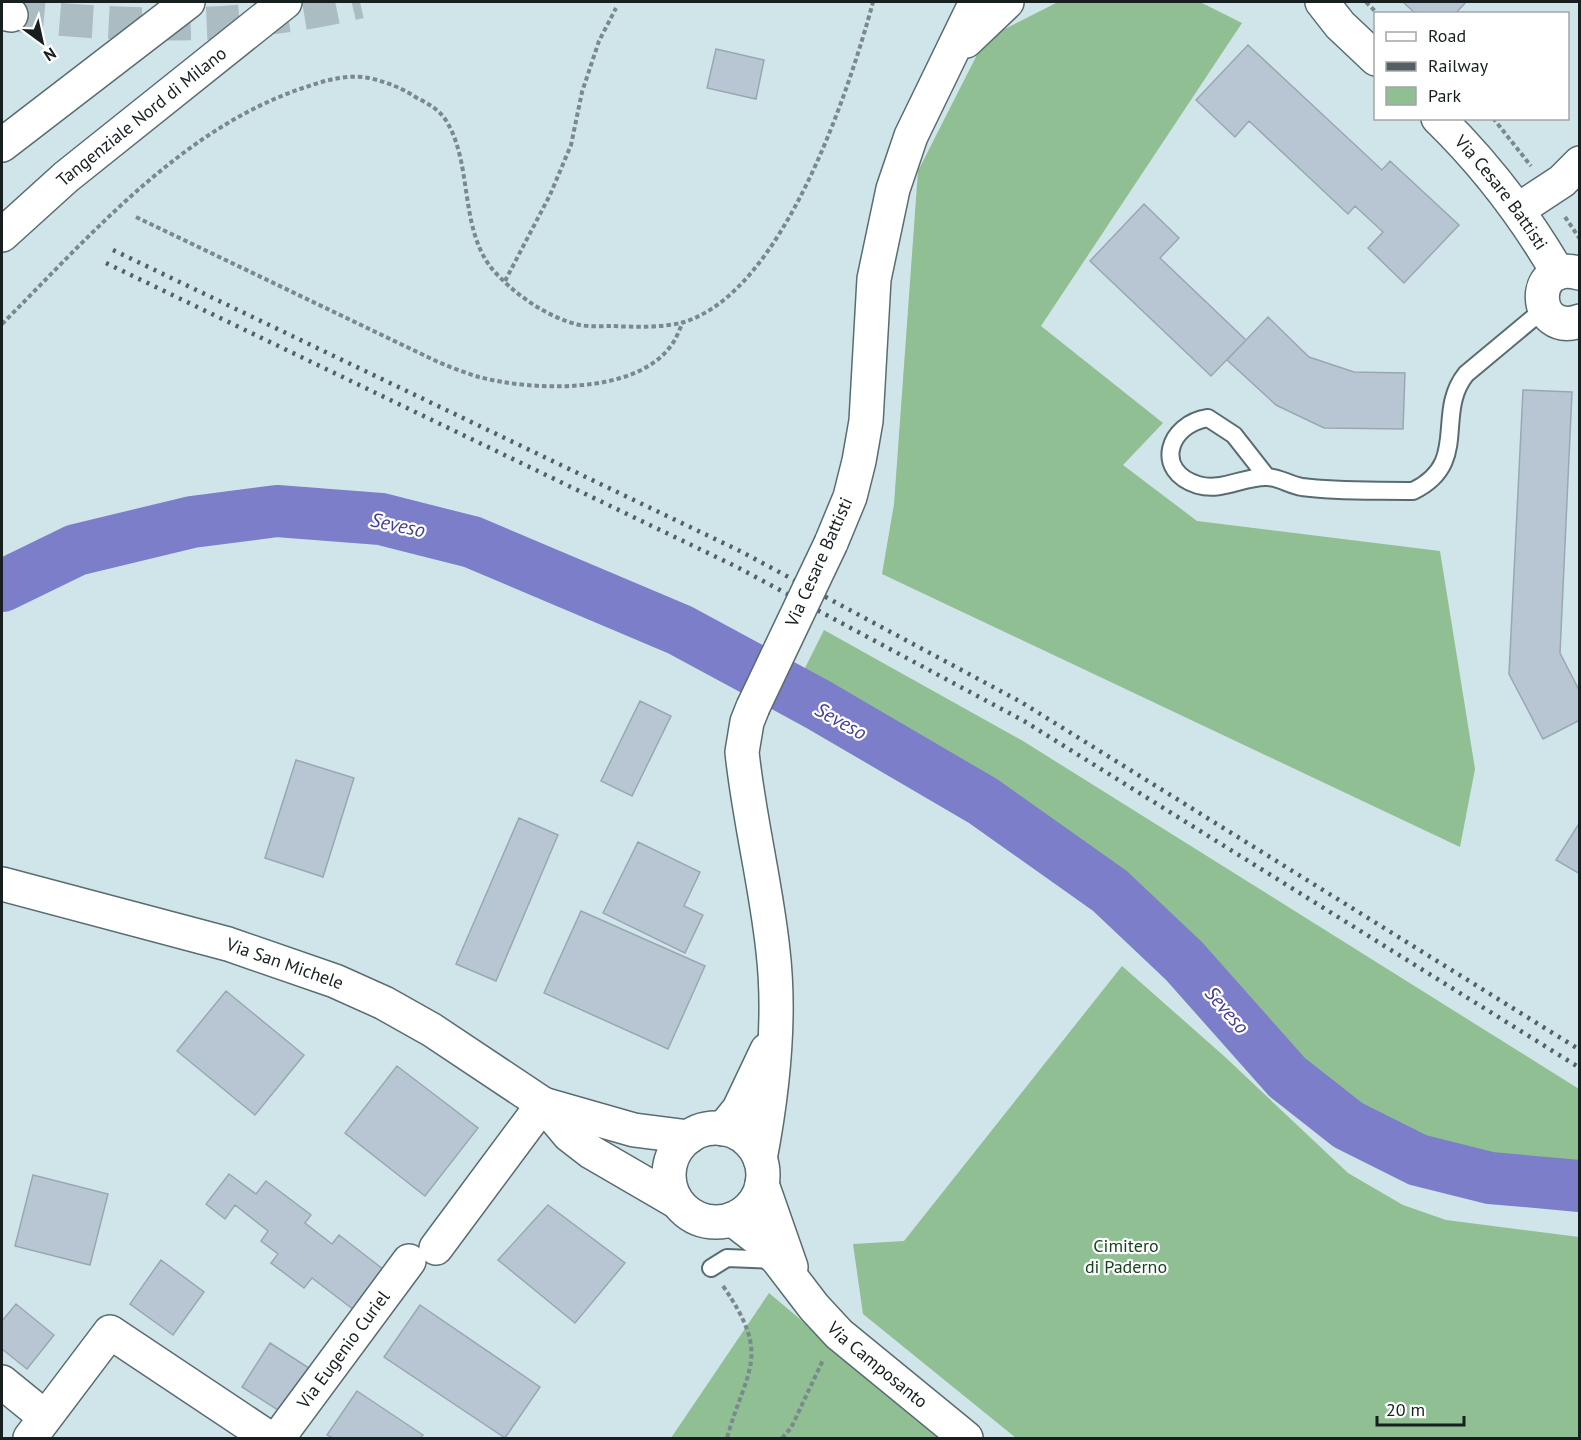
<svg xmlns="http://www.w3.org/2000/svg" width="1581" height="1440" viewBox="0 0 1581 1440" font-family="'PT Sans',sans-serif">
<rect width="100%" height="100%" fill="#d0e5ea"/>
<!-- green -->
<path fill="#8fbf92" d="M1058 2H1200L1242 23 1041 326 1163 423 1123 465 1197 521 1440 551 1475 769 1460 847 882 574 894 504 918 171 985 39Z
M824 630 1023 741 1579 1089V1163L1500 1161 1422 1147 1297 1067 1207 968 1120 882 953 770 801 676Z
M1122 966 1224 1056 1348 1173 1403 1205 1446 1220 1579 1237V1438H1016L863 1314 853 1244 904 1241Z
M769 1293 941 1438H671Z"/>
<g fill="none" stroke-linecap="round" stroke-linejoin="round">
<!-- river -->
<path stroke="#7c7ec9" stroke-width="52" d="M2 586 76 550 192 522 277 511 381 519 472 542 680 630 817 704 983 801 1110 891 1184 961 1287 1077 1348 1125 1418 1160 1490 1178 1580 1186"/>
</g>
<!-- building -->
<path fill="#b8c6d3" stroke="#9aa7b3" stroke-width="1.5" d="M1403 2H1466L1455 14H1416Z
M1248 45 1382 170 1390 161 1459 225 1404 283 1368 248 1383 232 1355 206 1348 214 1249 121 1235 137 1196 100Z
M716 49 764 60 756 99 707 88Z
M1144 204 1179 238 1160 258 1246 340 1211 376 1090 261Z
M1268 317 1309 357 1354 372 1405 373 1403 429 1324 428 1276 405 1227 360Z
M1523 390 1572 392 1560 653 1580 692V720L1543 739 1509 674Z
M640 701 671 716 632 796 601 781Z
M296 760 354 778 323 877 265 858Z
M519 818 558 835 496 981 456 964Z
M1580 822V874L1556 860Z
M638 842 700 872 684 906 703 915 685 953 603 913Z
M581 911 705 966 668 1049 544 993Z
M226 991 304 1055 255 1115 177 1051Z
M397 1066 478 1128 425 1196 345 1133Z
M229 1174 256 1194 266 1181 311 1215 305 1223 332 1244 339 1235 384 1270 354 1310 312 1278 304 1288 271 1263 278 1254 261 1241 268 1231 235 1205 225 1219 206 1204Z
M33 1175 108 1194 90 1265 15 1246Z
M548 1205 625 1263 575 1323 498 1260Z
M161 1260 204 1292 173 1335 130 1304Z
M16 1304 54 1335 27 1369 2 1349V1321Z
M420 1305 540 1387 505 1438 384 1357Z
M270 1343 312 1370 284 1414 242 1387Z
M357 1391 423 1435 420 1438H333L327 1435Z"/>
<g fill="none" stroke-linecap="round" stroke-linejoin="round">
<!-- highway-tunnel -->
<path stroke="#abbdc2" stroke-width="33" stroke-dasharray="33 16" stroke-linecap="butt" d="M11 15C134 27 238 31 360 2"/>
<defs>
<path id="lane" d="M1267 477 1234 435 1208 418C1168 424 1153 471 1198 485 1222 492 1244 476 1267 477 1278 477 1290 485 1302 487 1338 492 1377 490 1413 491 1471 463 1434 414 1466 374L1544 309
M711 1268 727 1258 774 1260"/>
<g id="street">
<path d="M1518 210 1562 181 1580 163"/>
<path d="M762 1184 791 1267"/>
<path id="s1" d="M732 1219 758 1239 778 1260 814 1307 839 1334 966 1438"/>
<path d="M436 1248 543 1104"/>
<path d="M2 1382 45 1417"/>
<path d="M30 1438 110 1332 269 1438"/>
<path id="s2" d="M278 1438 409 1261"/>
</g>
<g id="secondary">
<path d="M1322 2 1340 25 1376 59"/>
<path d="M966 41 1007 2"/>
<path id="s3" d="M1438 118C1485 164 1525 216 1558 273"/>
<path d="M1579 273C1528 259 1532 338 1580 321"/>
<path d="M831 543 850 497 859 461 866 421 874 279 893 189 911 136 976 2"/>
<path d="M753 707 747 722 742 752C749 819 766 884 773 951 781 1020 773 1091 760 1159"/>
<path id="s4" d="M2 884 228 944 335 981 384 1003 432 1030 543 1104 569 1135 591 1152 677 1202"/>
<path d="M543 1104 634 1130 689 1137"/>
<circle cx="716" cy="1175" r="47"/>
<path d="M723 1129 739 1109 767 1050"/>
</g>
<g id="highway">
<path d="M2 13 11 15"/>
<path d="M2 145 188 2"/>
<path id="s5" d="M2 235 66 177 285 2"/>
</g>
</defs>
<!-- lane casing -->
<use href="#lane" stroke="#596c70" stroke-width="20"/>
<!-- street casing -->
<use href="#street" stroke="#596c70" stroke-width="36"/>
<!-- secondary casing -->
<use href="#secondary" stroke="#596c70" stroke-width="36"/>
<!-- highway casing -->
<use href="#highway" stroke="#596c70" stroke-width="36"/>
<!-- path -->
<path stroke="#7a898c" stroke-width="4" stroke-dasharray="4.5 3" stroke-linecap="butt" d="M1366 2 1378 14
M1493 118 1531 166
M136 217 436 361C450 367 465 373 479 377 532 391 634 395 670 347 676 340 679 330 683 322
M1565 217 1580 239
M505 281 550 195 571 145 582 92 599 41 616 8
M2 324C91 235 183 127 306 87 326 80 348 74 369 78 387 82 402 88 417 98 429 104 440 110 447 122 473 166 459 229 493 270 514 294 548 318 580 325 590 327 602 326 612 326 634 327 663 328 684 322 783 292 849 91 873 2
M723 1286C772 1357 747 1367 727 1438
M782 1438 791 1428 823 1360"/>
<!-- lane -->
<use href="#lane" stroke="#fff" stroke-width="16"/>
<!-- street -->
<use href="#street" stroke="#fff" stroke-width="33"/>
<!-- secondary -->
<use href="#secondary" stroke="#fff" stroke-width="33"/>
<!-- highway -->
<use href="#highway" stroke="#fff" stroke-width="33"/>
<!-- rail -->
<path stroke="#546063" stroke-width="4.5" stroke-dasharray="3 6" stroke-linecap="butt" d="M113 250 740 551 1021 702 1580 1050
M106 263 737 567 1024 721 1580 1068"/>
<defs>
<path id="secondary-bridge" d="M753 707 831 543"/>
</defs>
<!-- secondary-bridge casing -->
<use href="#secondary-bridge" stroke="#596c70" stroke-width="36" stroke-linecap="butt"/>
<!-- secondary-bridge -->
<use href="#secondary-bridge" stroke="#fff" stroke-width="33"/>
</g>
<g text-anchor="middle" stroke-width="4.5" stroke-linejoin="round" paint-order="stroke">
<!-- street labels -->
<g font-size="18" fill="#171f21" stroke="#fff">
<text dy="6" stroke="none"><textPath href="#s5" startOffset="183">Tangenziale Nord di Milano</textPath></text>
<text dy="6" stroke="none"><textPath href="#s3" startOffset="98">Via Cesare Battisti</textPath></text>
<text transform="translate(819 562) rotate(-66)" y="6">Via Cesare Battisti</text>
<text dy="6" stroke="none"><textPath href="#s4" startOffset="294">Via San Michele</textPath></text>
<text dy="6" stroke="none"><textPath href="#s2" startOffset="110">Via Eugenio Curiel</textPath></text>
<text dy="6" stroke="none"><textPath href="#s1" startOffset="207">Via Camposanto</textPath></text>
</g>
<!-- park labels -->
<g font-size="18" fill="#14451c" stroke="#fff">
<text x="1126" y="1252">Cimitero<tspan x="1126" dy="21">di Paderno</tspan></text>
</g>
<!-- water labels -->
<g font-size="20" font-style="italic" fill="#453e99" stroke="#fff">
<text transform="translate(398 525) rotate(12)" y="7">Seveso</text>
<text transform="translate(841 721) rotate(29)" y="7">Seveso</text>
<text transform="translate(1227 1010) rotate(49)" y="7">Seveso</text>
</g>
</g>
<!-- border -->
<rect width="1581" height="1440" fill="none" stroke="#171f21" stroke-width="6"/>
<!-- legend -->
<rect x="1374" y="12" width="195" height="108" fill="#ffffff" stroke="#a2a5a6" stroke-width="1.5"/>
<rect x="1386" y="32" width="30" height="9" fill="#ffffff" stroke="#a2a5a6" stroke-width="1.5"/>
<text x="1428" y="42" font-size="18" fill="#171f21">Road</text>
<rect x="1386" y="62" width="30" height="9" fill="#546063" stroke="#a2a5a6" stroke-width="1.5"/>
<text x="1428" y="72" font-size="18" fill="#171f21">Railway</text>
<rect x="1386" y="87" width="30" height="18" fill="#8fbf92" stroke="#a2a5a6" stroke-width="1.5"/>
<text x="1428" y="102" font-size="18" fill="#171f21">Park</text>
<!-- north arrow -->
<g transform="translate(42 42) rotate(147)" stroke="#ffffff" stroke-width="4.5" paint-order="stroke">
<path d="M0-4.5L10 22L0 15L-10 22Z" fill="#171f21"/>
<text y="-9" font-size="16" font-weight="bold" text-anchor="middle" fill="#171f21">N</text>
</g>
<!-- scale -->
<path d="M1377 1416v9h87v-9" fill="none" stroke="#171f21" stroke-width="3"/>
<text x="1386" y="1416" font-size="18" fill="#171f21" stroke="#ffffff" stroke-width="4.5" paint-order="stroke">20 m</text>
</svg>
